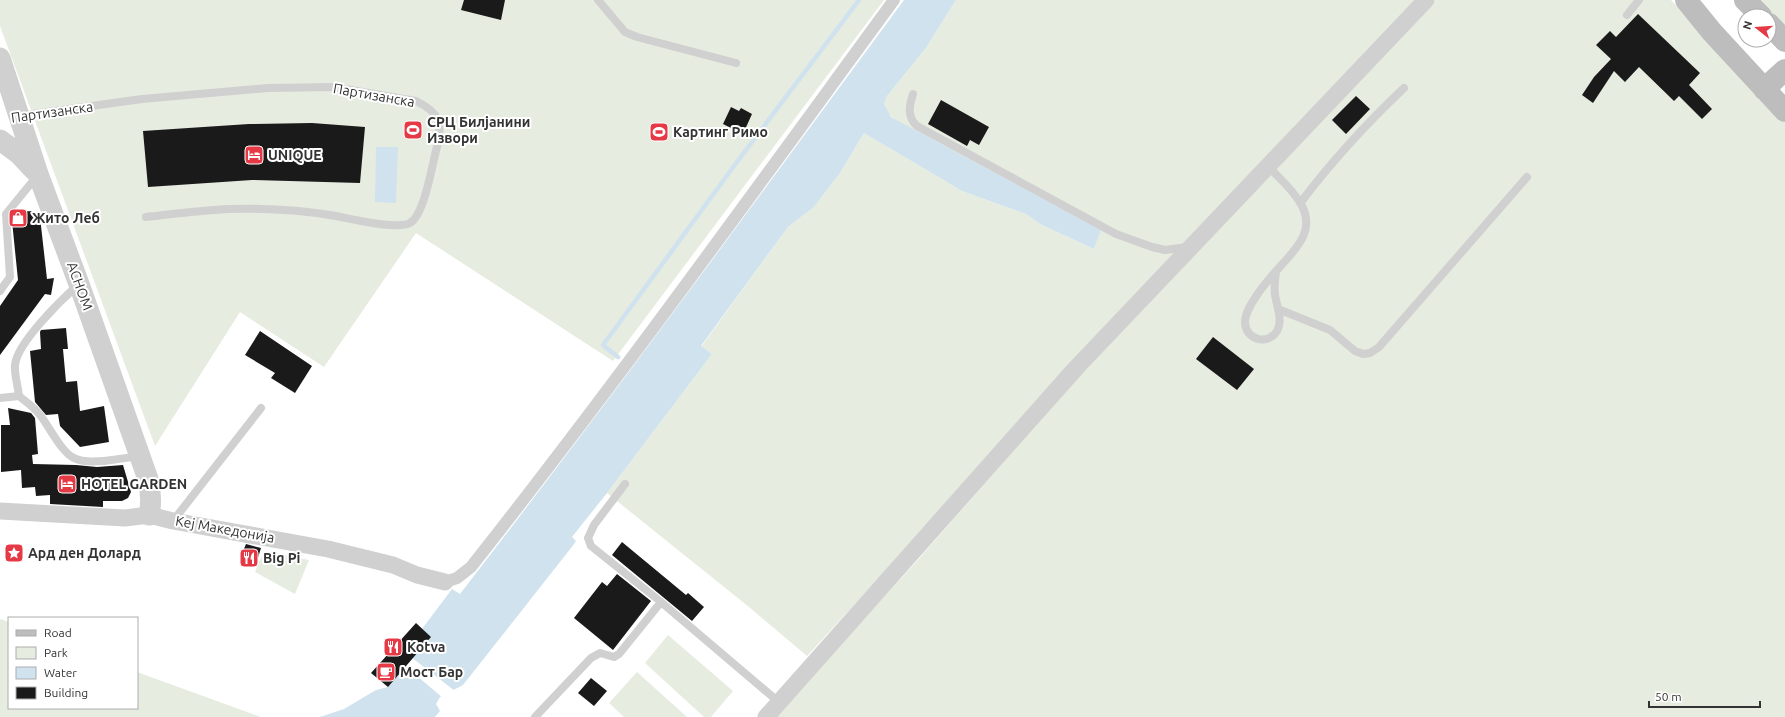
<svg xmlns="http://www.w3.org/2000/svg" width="1785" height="717" viewBox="0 0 1785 717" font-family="Ubuntu,sans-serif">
<rect width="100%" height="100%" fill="#fff"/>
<!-- green -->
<path fill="#e6ecdf" d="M0 0H884L613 361 416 233 324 367 240 312 155 446 0 26Z
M956 0H1415L1174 258 807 656 749 607 607 493 712 354 701 347 788 227 814 207 840 173 864 133 962 191 1026 214 1040 224 1094 249 1101 230 901 123C891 118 888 114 884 104L887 96 926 48Z
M1435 0H1671L1785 123V717H774L916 562 1077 378Z
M1758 0H1785V27Z
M264 551 309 560 295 594 255 572Z
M0 619 9 622V708H137V672L261 717H0Z
M668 635 733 691 711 717H704L645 663Z
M637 672 687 717H624L609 703Z"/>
<!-- water -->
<path fill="#cfe2ee" d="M904 0H956L926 48 887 96 884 104 891 117 1101 230 1094 249 1040 224 1026 214 962 191 864 133 840 173 814 207 788 227 701 346 712 354 607 493 572 537 576 541 571 548 463 685 440 697 436 704 440 711 435 717H320L344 709 376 690 388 687 430 637 422 629 452 589 460 594C611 399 757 199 904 0Z
M376 147H398L396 203 375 202Z"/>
<!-- pier -->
<path fill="#fff" d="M411 657 455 691 443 698 404 665Z"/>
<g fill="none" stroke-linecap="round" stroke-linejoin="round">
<!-- stream -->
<path stroke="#cfe2ee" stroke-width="4.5" d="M618 357 603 345 734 166 859 0"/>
</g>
<!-- building -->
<path fill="#1a1a1a" d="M464 0H505L501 20 461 10Z
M1638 14 1700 73 1689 85 1712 109 1702 119 1679 96 1674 101 1639 67 1625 82 1614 71 1593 103 1582 95 1594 77 1611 59 1596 45 1610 31 1616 37Z
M1356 96 1370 109 1346 134 1332 120Z
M941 100 989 127 979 145 970 140 967 146 928 124Z
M731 107 739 111 741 108 752 114 743 134 723 124Z
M312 123 365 127 360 183 252 180 148 187 143 131 249 124Z
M32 211 40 217 47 279 54 278 51 295 45 294 0 355V306L18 280 12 221 19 212Z
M66 328 68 349H63L66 382 77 381 80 411 104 406 109 442 80 447 60 426 58 414 46 415 35 402 30 351 41 349 40 332 41 330Z
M260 331 312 366 295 393 271 378 275 373 245 355Z
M1213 337 1254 369 1237 390 1196 359Z
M8 408 31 413 35 418 38 454 32 455 33 464 76 465 97 467 123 465 131 492 128 498 122 501H103V507L50 504V495L36 496 35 487 22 488 21 470 1 472V425H10Z
M622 542 686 595 688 593 704 607 692 621 612 555Z
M246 544 261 548 257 561 241 556Z
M617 574 651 601 613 650 574 618 602 582 607 586Z
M416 623 431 637 388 687 371 673Z
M591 678 607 691 594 706 578 693Z"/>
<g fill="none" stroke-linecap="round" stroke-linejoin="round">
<!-- service -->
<path stroke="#d0d0d0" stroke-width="8" d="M598 0 625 32 637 37 736 63
M1627 15 1639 0
M913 94C909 106 907 117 917 126L1116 234 1152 247 1165 250 1187 247
M19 116 142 99 268 88 333 87 416 101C440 113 443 122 437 147 432 164 425 214 410 223 397 230 352 219 336 216 301 210 265 208 230 209 202 210 173 214 146 217
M1269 167C1279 178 1291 188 1299 201 1319 230 1294 251 1276 271 1270 278 1264 285 1259 292 1253 301 1245 312 1245 322 1245 340 1268 346 1277 331 1283 320 1277 307 1275 295 1274 287 1275 279 1276 271
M1301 202C1332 161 1366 124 1404 88
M0 291 10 277 6 214 37 176
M1278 309 1330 330 1355 351 1363 354 1370 353 1379 347 1527 177
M19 396C26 402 34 407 40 415 49 426 61 452 74 458 89 466 122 458 139 456
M0 398 19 396C18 386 14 374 15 365 17 343 61 300 78 285
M625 484 594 525 588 538 591 546 661 602 780 703
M173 521 261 408
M535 717 591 658 600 653 614 657 619 654 661 602"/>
<!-- pedestrian -->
<path stroke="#d0d0d0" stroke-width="12" d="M445 582 457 578 471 567C617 382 755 190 894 0"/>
<!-- minor -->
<path stroke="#d0d0d0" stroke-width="17" d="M0 511 125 518 149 515 173 521 328 549 393 565 417 575 445 582
M766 717 1076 368 1426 0"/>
<!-- tertiary -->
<path stroke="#d0d0d0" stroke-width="21" d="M0 58 38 174 79 284 148 479C151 492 152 502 149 515
M0 140 19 154 34 170"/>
<!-- secondary -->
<path stroke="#bdbdbd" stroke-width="22" d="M1686 0 1712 32 1785 111
M1745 0 1761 16
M1769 24 1785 41
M1764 89 1785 70"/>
</g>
<!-- icons -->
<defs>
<symbol id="stadium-square" viewBox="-11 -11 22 22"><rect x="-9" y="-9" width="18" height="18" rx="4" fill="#e63946" stroke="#fff"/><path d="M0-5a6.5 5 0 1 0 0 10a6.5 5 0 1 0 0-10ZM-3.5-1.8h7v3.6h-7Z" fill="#fff"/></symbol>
<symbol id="hotel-square" viewBox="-11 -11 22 22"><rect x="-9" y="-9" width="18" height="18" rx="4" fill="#e63946" stroke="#fff"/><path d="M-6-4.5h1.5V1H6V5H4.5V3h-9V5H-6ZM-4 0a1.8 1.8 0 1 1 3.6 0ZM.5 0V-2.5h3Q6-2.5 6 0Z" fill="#fff"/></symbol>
<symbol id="shop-square" viewBox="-11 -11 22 22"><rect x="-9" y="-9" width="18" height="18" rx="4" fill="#e63946" stroke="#fff"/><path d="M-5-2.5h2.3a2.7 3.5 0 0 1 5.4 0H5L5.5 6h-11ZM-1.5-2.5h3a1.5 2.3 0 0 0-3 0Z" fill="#fff"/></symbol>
<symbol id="sight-square" viewBox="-11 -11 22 22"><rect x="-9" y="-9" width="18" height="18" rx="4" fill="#e63946" stroke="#fff"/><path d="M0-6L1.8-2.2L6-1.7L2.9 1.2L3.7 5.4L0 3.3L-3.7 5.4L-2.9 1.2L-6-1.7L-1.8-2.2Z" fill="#fff"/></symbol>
<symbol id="restaurant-square" viewBox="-11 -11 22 22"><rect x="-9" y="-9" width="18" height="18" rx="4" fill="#e63946" stroke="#fff"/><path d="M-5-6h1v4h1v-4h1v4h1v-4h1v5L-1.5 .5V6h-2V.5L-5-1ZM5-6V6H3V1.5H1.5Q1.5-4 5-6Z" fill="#fff"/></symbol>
<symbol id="cafe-square" viewBox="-11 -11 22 22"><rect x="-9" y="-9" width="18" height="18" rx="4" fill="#e63946" stroke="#fff"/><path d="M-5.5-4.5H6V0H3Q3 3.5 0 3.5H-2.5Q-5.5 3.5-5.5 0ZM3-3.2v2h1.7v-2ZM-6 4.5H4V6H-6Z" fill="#fff"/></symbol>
</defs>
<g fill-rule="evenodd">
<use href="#stadium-square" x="402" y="119" width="22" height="22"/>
<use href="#stadium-square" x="648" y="121" width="22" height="22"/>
<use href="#hotel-square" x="243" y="144" width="22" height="22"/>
<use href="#shop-square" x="7" y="207" width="22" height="22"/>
<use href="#hotel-square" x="56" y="473" width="22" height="22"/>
<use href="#sight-square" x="3" y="542" width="22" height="22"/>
<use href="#restaurant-square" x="238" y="547" width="22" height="22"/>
<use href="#restaurant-square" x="382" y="636" width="22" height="22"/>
<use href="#cafe-square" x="375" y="661" width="22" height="22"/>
</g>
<g text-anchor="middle" stroke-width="4" stroke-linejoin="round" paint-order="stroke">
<!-- street labels -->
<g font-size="14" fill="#333" stroke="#fff">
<text transform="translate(374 95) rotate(10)" y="5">Партизанска</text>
<text transform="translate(52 112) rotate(-8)" y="5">Партизанска</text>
<text transform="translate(80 286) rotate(70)" y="5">АСНОМ</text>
<text transform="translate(225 529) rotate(10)" y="5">Кеј Македонија</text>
</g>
<!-- poi labels -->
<g font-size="14" font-weight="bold" fill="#333" stroke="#fff" text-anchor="start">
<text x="427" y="127">СРЦ Билјанини<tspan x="427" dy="16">Извори</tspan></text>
<text x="673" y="137">Картинг Римо</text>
<text x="268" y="160">UNIQUE</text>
<text x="32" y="223">Жито Леб</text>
<text x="81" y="489">HOTEL GARDEN</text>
<text x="28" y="558">Ард ден Долард</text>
<text x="263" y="563">Big Pi</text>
<text x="407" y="652">Kotva</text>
<text x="400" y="677">Мост Бар</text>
</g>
</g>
<!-- legend -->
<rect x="8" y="617" width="130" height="92" fill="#ffffff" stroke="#adadad"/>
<rect x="16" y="630" width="20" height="6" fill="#bdbdbd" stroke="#adadad"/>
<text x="44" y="637" font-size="12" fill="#333333">Road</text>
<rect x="16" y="647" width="20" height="12" fill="#e6ecdf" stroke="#adadad"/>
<text x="44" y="657" font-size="12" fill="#333333">Park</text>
<rect x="16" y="667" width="20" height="12" fill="#cfe2ee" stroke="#adadad"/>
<text x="44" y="677" font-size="12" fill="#333333">Water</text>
<rect x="16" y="687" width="20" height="12" fill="#1a1a1a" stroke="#adadad"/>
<text x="44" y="697" font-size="12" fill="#333333">Building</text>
<!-- north arrow -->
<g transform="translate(1757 28) rotate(287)"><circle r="19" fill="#ffffff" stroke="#adadad"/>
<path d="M0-3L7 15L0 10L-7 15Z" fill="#e63946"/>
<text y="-6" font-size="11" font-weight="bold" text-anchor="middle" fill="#333333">N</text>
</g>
<!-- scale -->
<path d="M1649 701v6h111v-6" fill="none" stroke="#333333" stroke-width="2"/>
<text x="1655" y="701" font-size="12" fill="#333333" stroke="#ffffff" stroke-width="3" paint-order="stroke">50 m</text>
</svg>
